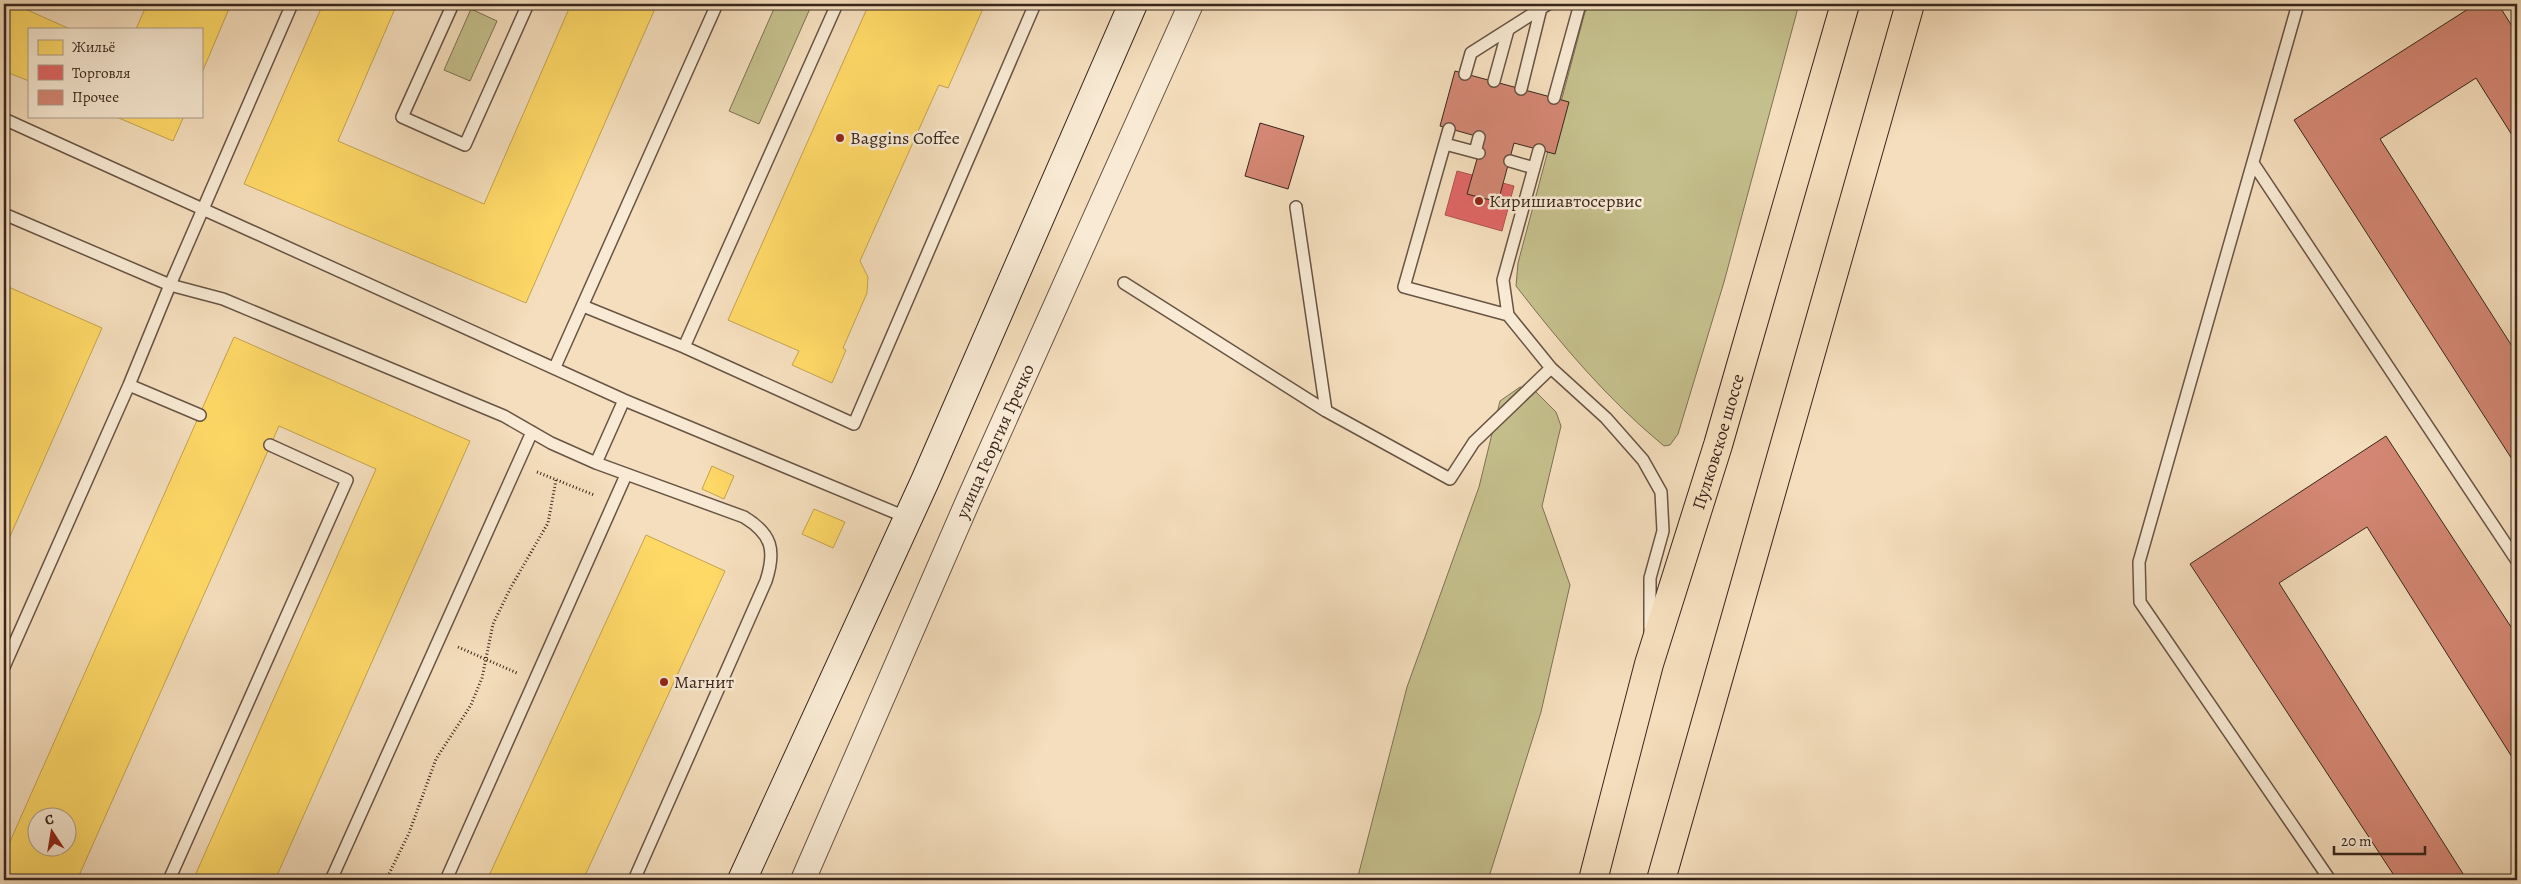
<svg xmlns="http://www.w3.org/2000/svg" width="2521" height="884" viewBox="0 0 2521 884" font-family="Alegreya,serif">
<rect width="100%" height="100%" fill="#f5debd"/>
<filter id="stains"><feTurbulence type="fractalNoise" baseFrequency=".004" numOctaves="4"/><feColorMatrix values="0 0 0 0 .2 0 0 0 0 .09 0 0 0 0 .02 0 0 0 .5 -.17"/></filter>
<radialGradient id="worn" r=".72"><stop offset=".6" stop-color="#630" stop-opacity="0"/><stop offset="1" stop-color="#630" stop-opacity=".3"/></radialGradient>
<!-- green -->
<path fill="#c4bf8c" stroke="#7e7254" d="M776 4H812L759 124 729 111Z
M1591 4H1799L1724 282 1678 434 1670 445 1664 446C1607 399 1561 344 1516 286L1518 263 1585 12Z
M471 9 497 21 470 81 444 70Z
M1520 387 1534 390 1556 412 1561 426 1542 506 1570 585 1541 712 1488 880H1357L1407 687 1479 487 1500 401Z"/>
<!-- homes -->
<path fill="#ffd966" stroke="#c4a350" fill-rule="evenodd" d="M4 4H14L70 29H29V81L4 71Z
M147 4H231L201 75V29H136Z
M323 4H397L338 141 484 204 571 4H657L526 303 244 184Z
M869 4H985L948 88 939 85 937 89 860 261 868 277 867 293 843 348 846 350 832 383 792 365 799 351 728 320Z
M114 116H184L173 141Z
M4 285 102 328 4 550 5 357Z
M234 337 470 441 275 880H193L376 469 279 426 77 880H4V855ZM38 816H68V846H38Z
M712 466 734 476 724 499 702 489Z
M814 509 845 522 833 548 802 534Z
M646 535 725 571 583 880H487Z"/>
<!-- shops -->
<path fill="#e06666" stroke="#ae5350" d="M1457 171 1514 186 1502 231 1445 215Z"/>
<!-- building -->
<path fill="#d48774" stroke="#39261c" d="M2476 4H2498L2517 34V143L2476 78 2380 139 2517 354V467L2294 120Z
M1455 71 1569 102 1555 154 1514 143 1498 202 1467 194 1483 138 1440 126Z
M1260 123 1304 136 1288 189 1245 176Z
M2386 436 2517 636V765L2367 527 2279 583 2467 880H2397L2190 564Z"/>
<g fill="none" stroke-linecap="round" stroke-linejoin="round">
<defs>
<path id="lane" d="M453 4 402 117 465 145 528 4
M2298 4 2139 562 2140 602 2330 880
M1465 74 1471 53 1548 4
M1494 81 1508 30
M1521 89 1541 8
M1554 98 1580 4
M4 119 624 400 908 518
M1449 129 1404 287 1508 315
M1445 144 1479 153
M1539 150 1503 280 1508 315 1551 368 1606 418 1643 460 1661 492 1663 531 1650 578V632
M1475 152 1479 137
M1510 161 1534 168
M2253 163 2517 561
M1296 207 1326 411
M4 214 170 285 223 299 504 416 551 443 596 463 744 517C772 534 776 550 766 581L634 880
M1124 283 1326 411 1450 479 1474 442 1551 368
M583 306 684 347 854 424 1035 4
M684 347 837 4
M555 367 717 4
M129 385 200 415
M596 463 624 400
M4 667 129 385 170 285 292 4
M169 880 347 480 270 445
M331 880 532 432
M446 880 626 475"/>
<g id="street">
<path id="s1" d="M803 880 968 501 1191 4"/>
</g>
<path id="secondary" d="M742 880 925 481 1133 4"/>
<g id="highway">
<path id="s2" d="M1593 880 1649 664 1718 445 1845 4"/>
<path d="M1661 880 1910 4"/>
</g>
</defs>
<!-- lane casing -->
<use href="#lane" stroke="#685444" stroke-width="14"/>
<!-- street casing -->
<use href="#street" stroke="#685444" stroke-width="26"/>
<!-- secondary casing -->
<use href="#secondary" stroke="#39261c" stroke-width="30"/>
<!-- highway casing -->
<use href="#highway" stroke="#39261c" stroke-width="30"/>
<!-- path -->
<path stroke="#39261c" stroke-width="3" stroke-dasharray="1 2.5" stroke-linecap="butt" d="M537 472 594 495
M458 647 517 673
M386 880 409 833 436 759 471 705 482 678 493 624 511 587 548 523 556 480"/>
<!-- lane -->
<use href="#lane" stroke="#f8ead4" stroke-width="11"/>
<!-- street -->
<use href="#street" stroke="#f8ead4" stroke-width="24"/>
<!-- secondary -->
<use href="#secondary" stroke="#f8ead4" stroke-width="28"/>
<!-- highway -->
<use href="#highway" stroke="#f5debd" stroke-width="28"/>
</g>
<!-- markers -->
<g fill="#8f2418" stroke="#f8ead4" stroke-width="2">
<circle cx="840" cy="138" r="5"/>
<circle cx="1479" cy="201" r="5"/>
<circle cx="664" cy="682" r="5"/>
</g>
<g text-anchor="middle" stroke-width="5" stroke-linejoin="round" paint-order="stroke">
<!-- poi labels -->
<g font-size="18" fill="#39261c" stroke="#f8ead4" text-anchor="start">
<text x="850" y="144">Baggins Coffee</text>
<text x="1489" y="207">Киришиавтосервис</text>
<text x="674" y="688">Магнит</text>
</g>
<!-- street labels -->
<g font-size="18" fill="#39261c" stroke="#f8ead4">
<text dy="6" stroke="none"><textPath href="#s1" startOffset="479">улица Георгия Гречко</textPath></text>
<text dy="6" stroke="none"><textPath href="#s2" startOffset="456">Пулковское шоссе</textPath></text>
</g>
</g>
<!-- margin -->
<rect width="2521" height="884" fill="none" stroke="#f5debd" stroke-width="20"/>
<rect x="5" y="5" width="2511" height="874" fill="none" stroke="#39261c" stroke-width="2.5"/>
<rect x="10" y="10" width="2501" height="864" fill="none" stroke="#39261c"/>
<!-- legend -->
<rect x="28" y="28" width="175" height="90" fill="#f8ead4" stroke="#ac9c8a"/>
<rect x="38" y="40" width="25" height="15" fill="#ffd966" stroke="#ac9c8a"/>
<text x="72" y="52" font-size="15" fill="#39261c">Жильё</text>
<rect x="38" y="65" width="25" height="15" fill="#e06666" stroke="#ac9c8a"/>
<text x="72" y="78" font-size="15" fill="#39261c">Торговля</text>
<rect x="38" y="90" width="25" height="15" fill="#d48774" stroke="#ac9c8a"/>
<text x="72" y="102" font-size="15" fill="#39261c">Прочее</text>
<!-- north arrow -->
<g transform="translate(52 832) rotate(348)"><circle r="24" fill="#f8ead4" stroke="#ac9c8a"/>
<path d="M0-4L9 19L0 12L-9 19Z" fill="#8f2418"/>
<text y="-8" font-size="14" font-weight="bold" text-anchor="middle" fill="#39261c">С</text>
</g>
<!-- scale -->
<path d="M2334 846v8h91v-8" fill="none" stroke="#39261c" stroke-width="2.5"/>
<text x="2341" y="846" font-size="15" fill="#39261c" stroke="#f8ead4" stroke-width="4" paint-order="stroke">20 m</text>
<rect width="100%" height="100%" filter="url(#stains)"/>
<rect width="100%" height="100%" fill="url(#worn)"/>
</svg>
